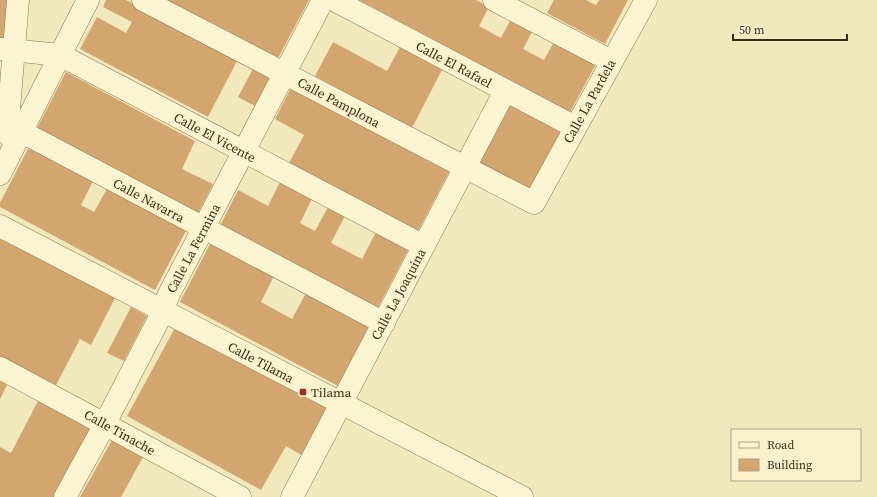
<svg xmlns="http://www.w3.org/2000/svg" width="877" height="497" viewBox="0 0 877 497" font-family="'Source Serif 4',serif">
<rect width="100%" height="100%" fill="#f1e8bc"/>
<!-- building -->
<path fill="#d3a66f" d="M0 0H16L13 41 0 40Z
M106 0H126L238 59 208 117 80 49 97 17 126 33 132 22 103 7Z
M165 0H309L277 60Z
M359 0H476L489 7 479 26 501 38 511 19 533 30 523 49 544 60 554 42 596 64 570 112Z
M554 0H586L596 5 599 0H628L605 44 547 13Z
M333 42 387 71 400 47 442 70 412 128 315 76Z
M254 67 271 76 255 106 238 97Z
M66 72 195 141 182 169 213 184 197 215 36 130Z
M293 84 451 168 418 231 289 163 304 135 275 119Z
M511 102 562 129 530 191 479 164Z
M30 145 94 179 81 205 94 212 108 187 187 229 155 290 0 207V203Z
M280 182 312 199 300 223 315 231 328 207 345 216 331 243 362 259 376 232 408 250 376 311 219 228 238 190 268 206Z
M0 237 115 298 91 345 80 339 56 385 0 356Z
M211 242 274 276 261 302 292 319 306 293 369 326 338 386 180 302Z
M131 307 147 316 124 361 107 353Z
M175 328 329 409 303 456 286 446 261 490 127 416Z
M0 381 7 385 0 399Z
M38 401 91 429 56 497H0V447L11 453Z
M112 440 143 457 121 497H80Z"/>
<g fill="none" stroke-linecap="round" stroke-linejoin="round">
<defs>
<path id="minor" d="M143 0 534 203 646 0
M334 0 575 127
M494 0 611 61
M0 49 60 55 424 246
M22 132 384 323
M16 143 7 133 18 0
M0 174 88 0
M0 226 522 497
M0 368 240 497
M65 497 99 435 157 323 169 294 323 0
M292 497 505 91"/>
</defs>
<!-- minor casing -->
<use href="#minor" stroke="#8a7854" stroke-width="23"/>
<!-- minor -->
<use href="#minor" stroke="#fbf4d0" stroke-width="22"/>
</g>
<!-- markers -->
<rect fill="#9e2f20" stroke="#f8f1cc" stroke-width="1.5" x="299" y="388" width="8" height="8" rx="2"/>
<g text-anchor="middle" stroke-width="3.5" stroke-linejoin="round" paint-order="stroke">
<!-- street labels -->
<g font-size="13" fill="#382d1a" stroke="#f8f1cc">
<text transform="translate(454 64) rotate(28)" y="5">Calle El Rafael</text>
<text transform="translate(589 101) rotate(-61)" y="5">Calle La Pardela</text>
<text transform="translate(339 102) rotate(28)" y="5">Calle Pamplona</text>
<text transform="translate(215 137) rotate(28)" y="5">Calle El Vicente</text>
<text transform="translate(149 200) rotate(28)" y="5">Calle Navarra</text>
<text transform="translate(193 248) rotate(-62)" y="5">Calle La Fermina</text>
<text transform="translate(398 294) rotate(-62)" y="5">Calle La Joaquina</text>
<text transform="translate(261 362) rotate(28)" y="5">Calle Tilama</text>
<text transform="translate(120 432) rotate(29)" y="5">Calle Tinache</text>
</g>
<!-- poi labels -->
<g font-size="13" fill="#382d1a" stroke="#f8f1cc" text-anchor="start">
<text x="311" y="397">Tilama</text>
</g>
</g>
<!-- legend -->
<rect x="731" y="429" width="130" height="52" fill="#f8f1cc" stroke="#aba385"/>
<rect x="739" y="442" width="20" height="6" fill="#fbf4d0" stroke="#aba385"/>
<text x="767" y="449" font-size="12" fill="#382d1a">Road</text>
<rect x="739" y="459" width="20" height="12" fill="#d3a66f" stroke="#aba385"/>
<text x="767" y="469" font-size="12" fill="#382d1a">Building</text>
<!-- scale -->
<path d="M733 34v6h114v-6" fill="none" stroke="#382d1a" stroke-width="2"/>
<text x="739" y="34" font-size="12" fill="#382d1a" stroke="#f8f1cc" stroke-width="3" paint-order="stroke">50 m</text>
</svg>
